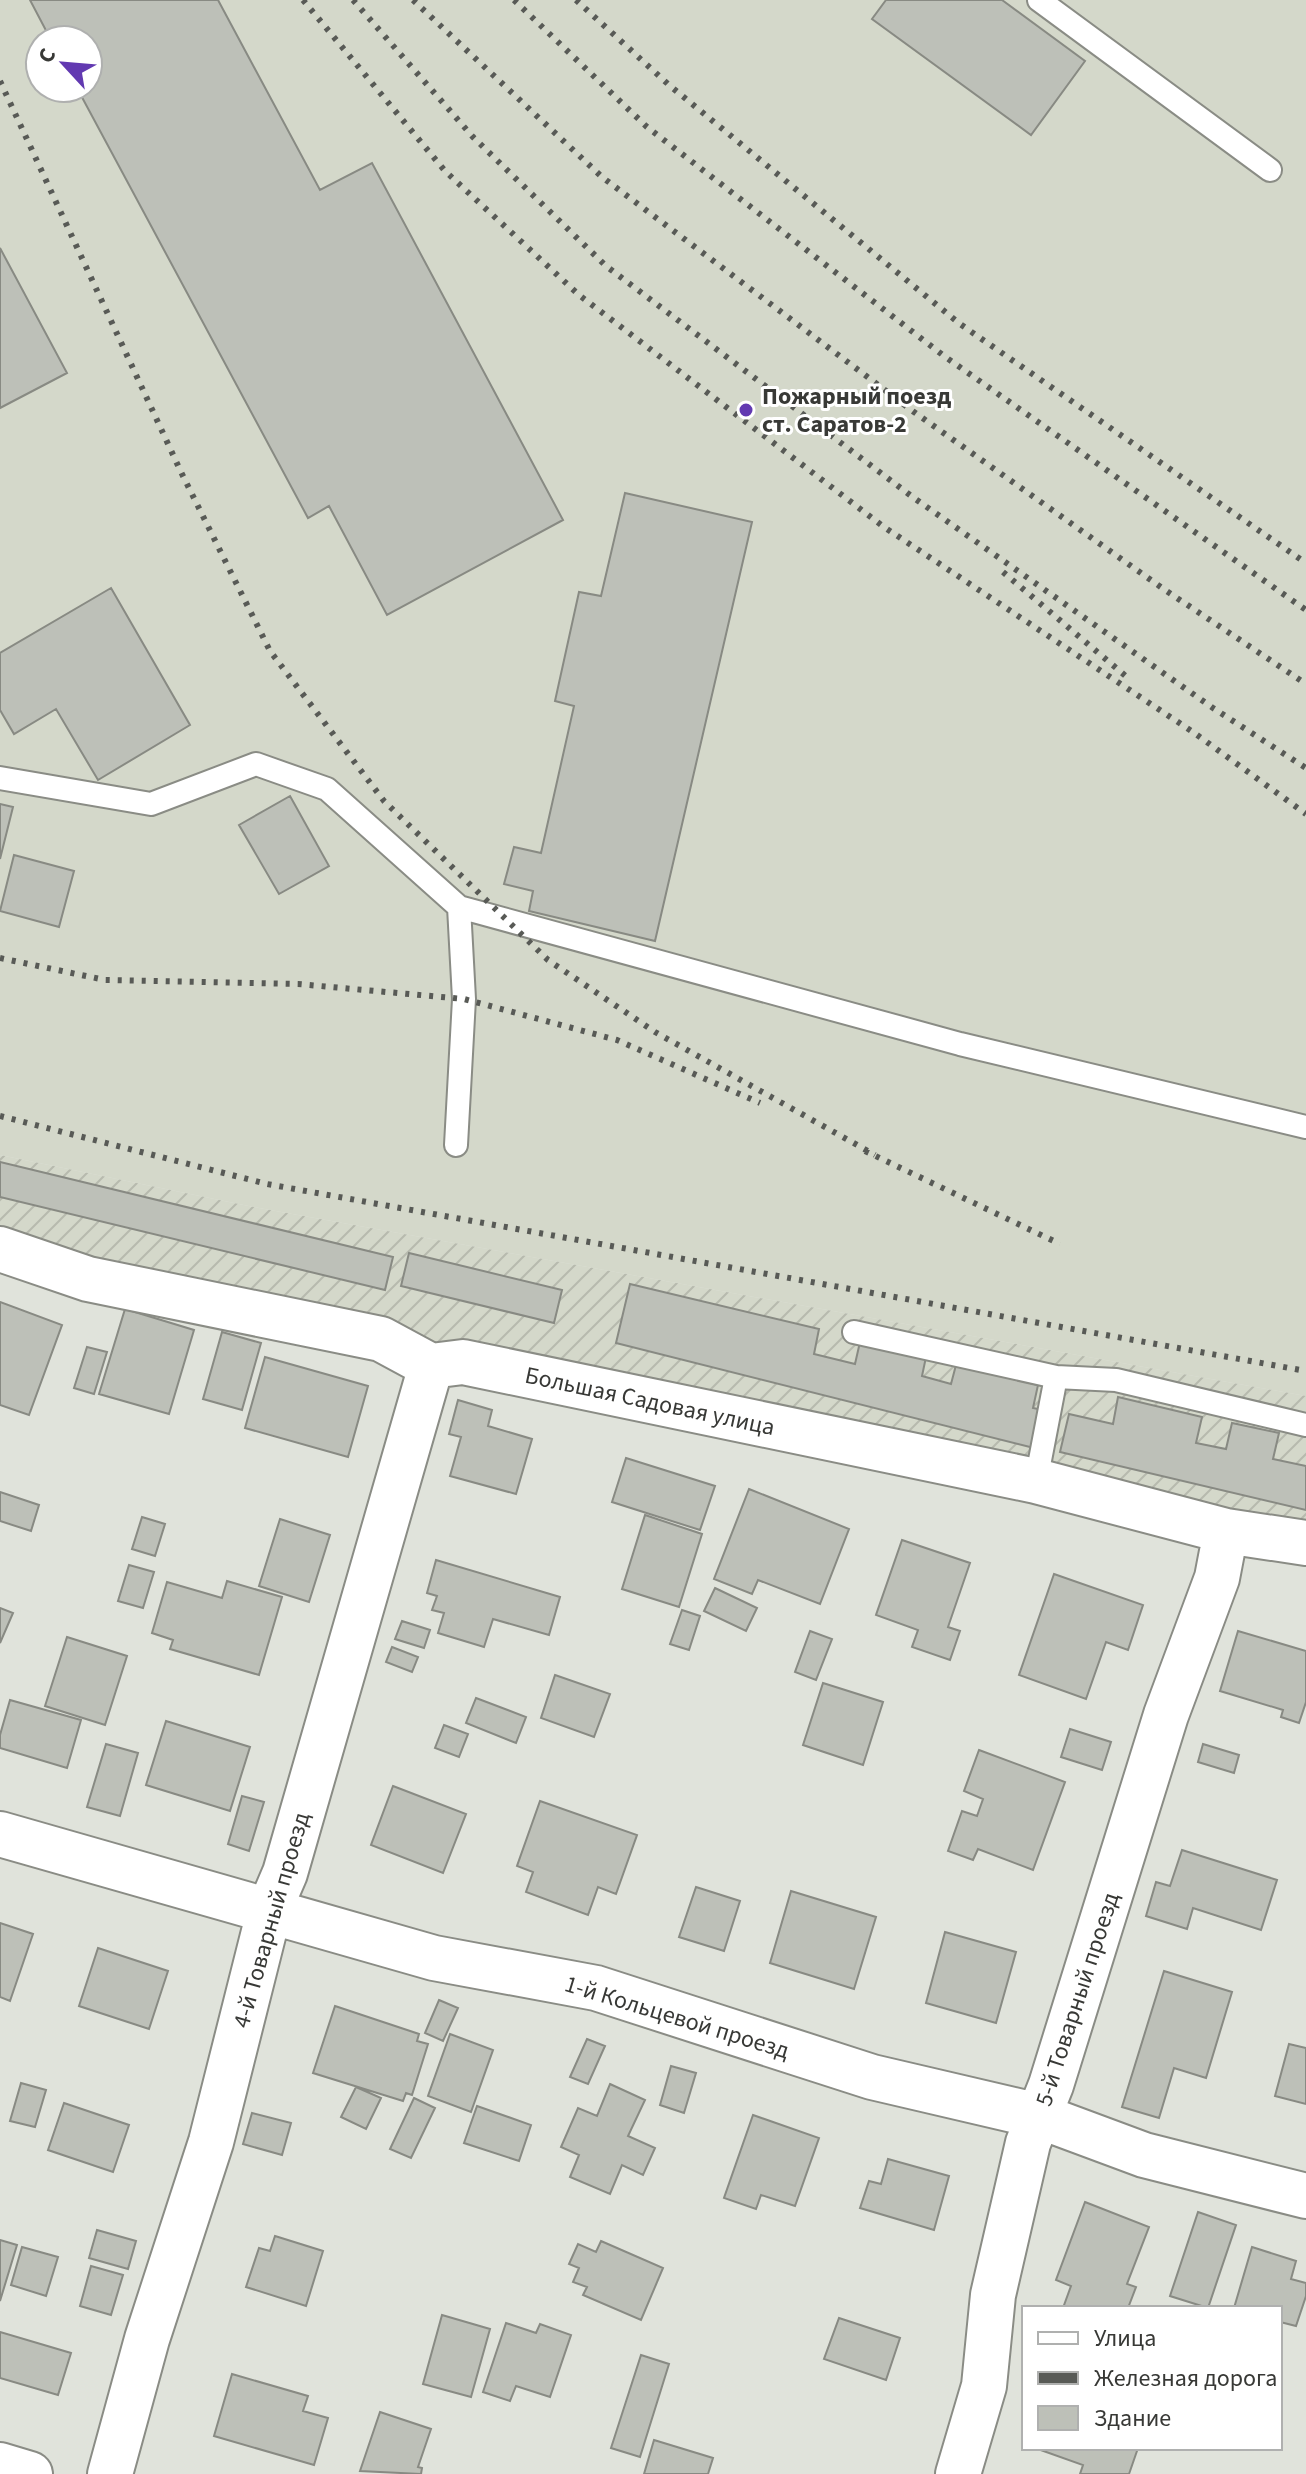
<svg xmlns="http://www.w3.org/2000/svg" width="1306" height="2474" viewBox="0 0 1306 2474" font-family="'Source Sans 3',sans-serif">
<defs>
<pattern id="industrial-furrows" width="10" height="10" patternUnits="userSpaceOnUse" patternTransform="scale(2)"><rect width="10" height="10" fill="#d4d8ca"/><path d="M-1 1l2-2M0 10L10 0M9 11l2-2" fill="none" stroke="#b7baae"/></pattern>
</defs>
<rect width="100%" height="100%" fill="#e0e3db"/>
<!-- built -->
<path fill="#d4d8ca" fill-rule="evenodd" d="M0 0H1306V1396L259 1208 0 1155ZM40 40H88V88H40Z"/>
<!-- industrial -->
<path fill="url(#industrial-furrows)" d="M0 1155 259 1208 1306 1396V1526L434 1345 95 1259 0 1229Z"/>
<!-- building -->
<path fill="#bdc0b8" stroke="#888a83" stroke-width="2" d="M30 0H218L320 190 372 163 563 520 387 615 329 506 308 518 77 88H88V40H51Z
M886 0H1002L1085 61 1031 135 872 19Z
M0 248 67 373 0 408Z
M625 493 752 522 655 941 529 911 533 891 504 884 514 847 541 853 574 706 555 701 579 592 601 596Z
M111 588 190 725 98 780 56 709 14 734 0 710V653Z
M290 796 329 866 279 894 239 825Z
M0 804 13 807 0 859Z
M14 855 74 871 59 927 0 911Z
M0 1162 393 1257 385 1290 0 1197Z
M409 1253 562 1290 554 1323 401 1286Z
M630 1284 819 1329 814 1354 855 1364 860 1342 926 1357 922 1376 951 1384 956 1365 1038 1385 1033 1408 1043 1410 1034 1448 616 1343Z
M0 1302 62 1325 29 1415 0 1405Z
M125 1309 194 1330 169 1414 99 1394Z
M222 1332 261 1343 242 1410 203 1399Z
M87 1347 107 1352 94 1394 74 1388Z
M265 1357 368 1386 348 1457 245 1428Z
M1118 1397 1202 1417 1196 1443 1226 1449 1232 1423 1279 1433 1273 1459 1306 1466V1510L1060 1452 1069 1414 1113 1424Z
M458 1400 492 1410 488 1426 532 1439 516 1494 450 1476 461 1437 449 1434Z
M626 1458 715 1486 700 1530 612 1502Z
M749 1489 849 1529 820 1604 758 1580 752 1594 714 1579Z
M0 1492 39 1505 31 1531 0 1521Z
M645 1515 702 1534 679 1607 622 1589Z
M142 1517 165 1524 155 1556 132 1549Z
M280 1519 330 1535 309 1602 259 1586Z
M902 1540 970 1563 948 1627 960 1631 950 1660 912 1647 918 1630 876 1615Z
M436 1560 560 1597 549 1635 493 1619 484 1647 438 1633 444 1613 432 1610 437 1596 427 1593Z
M129 1565 154 1572 143 1608 118 1601Z
M1054 1574 1143 1605 1128 1650 1106 1642 1086 1699 1019 1675Z
M227 1581 282 1597 259 1675 170 1649 173 1640 152 1633 167 1582 222 1598Z
M715 1588 757 1608 746 1631 704 1611Z
M0 1608 13 1613 0 1643Z
M682 1610 700 1616 689 1650 670 1644Z
M402 1621 430 1630 424 1648 395 1639Z
M810 1631 832 1639 816 1680 795 1672Z
M1238 1631 1306 1651V1702L1299 1723 1281 1717 1283 1710 1220 1691Z
M67 1637 127 1656 105 1725 45 1706Z
M392 1647 418 1657 412 1672 386 1662Z
M555 1675 610 1694 594 1737 541 1718Z
M823 1683 883 1702 863 1765 803 1745Z
M476 1698 526 1717 516 1743 466 1723Z
M10 1700 81 1720 67 1768 0 1748V1735Z
M166 1721 250 1747 230 1811 146 1785Z
M444 1725 468 1734 459 1757 435 1748Z
M1070 1729 1111 1742 1102 1770 1061 1757Z
M106 1744 138 1753 120 1816 87 1807Z
M1203 1744 1239 1755 1234 1773 1198 1762Z
M979 1750 1065 1782 1033 1870 978 1849 973 1860 948 1851 962 1811 977 1816 983 1799 964 1791Z
M393 1786 466 1814 443 1873 371 1845Z
M242 1796 264 1802 249 1851 228 1844Z
M540 1801 637 1835 616 1894 598 1887 588 1915 526 1892 533 1872 517 1866Z
M1182 1850 1277 1880 1261 1930 1193 1908 1187 1929 1146 1916 1156 1882 1170 1886Z
M696 1887 740 1901 724 1951 679 1937Z
M791 1891 876 1917 854 1989 770 1963Z
M0 1923 33 1934 10 2001 0 1997Z
M945 1932 1016 1952 996 2023 926 2003Z
M98 1948 168 1971 149 2029 79 2006Z
M1164 1971 1232 1992 1206 2078 1174 2068 1159 2118 1122 2107Z
M439 2000 458 2008 443 2041 425 2033Z
M335 2006 419 2034 417 2041 428 2044 412 2095 406 2093 403 2101 313 2073Z
M450 2034 493 2050 471 2112 428 2096Z
M587 2039 605 2046 588 2084 570 2077Z
M1289 2044 1306 2048V2104L1275 2096Z
M671 2066 696 2073 684 2113 660 2105Z
M21 2083 46 2090 35 2127 10 2121Z
M610 2084 645 2100 628 2136 655 2148 643 2175 622 2165 610 2194 570 2177 579 2155 561 2147 578 2108 597 2116Z
M356 2087 381 2098 366 2129 341 2117Z
M414 2098 435 2108 411 2158 390 2149Z
M64 2103 129 2125 113 2172 48 2150Z
M477 2106 531 2125 519 2161 464 2143Z
M252 2113 291 2123 282 2155 243 2144Z
M753 2115 819 2138 795 2206 761 2195 756 2209 724 2198Z
M888 2159 949 2176 934 2230 860 2208 869 2181 881 2184Z
M1085 2202 1149 2227 1127 2284 1136 2287 1128 2308H1063L1071 2286 1056 2280Z
M1198 2212 1236 2225 1208 2308 1170 2296Z
M97 2230 136 2241 128 2269 89 2258Z
M275 2236 323 2251 306 2306 246 2287 259 2248 270 2251Z
M0 2240 17 2245 0 2301Z
M601 2241 663 2268 641 2320 583 2295 587 2287 573 2282 579 2268 569 2264 578 2244 596 2252Z
M22 2247 58 2257 46 2296 11 2285Z
M1252 2247 1296 2261 1291 2279 1306 2283V2296L1296 2326 1280 2322V2308H1234Z
M91 2266 123 2275 111 2315 80 2306Z
M442 2315 490 2329 471 2397 423 2384Z
M839 2318 900 2338 886 2380 824 2359Z
M506 2323 536 2333 540 2324 571 2335 550 2397 516 2386 510 2401 483 2392Z
M0 2332 71 2353 58 2395 0 2378Z
M641 2355 669 2364 640 2457 611 2448Z
M232 2374 308 2396 303 2411 328 2418 314 2465 214 2436Z
M380 2412 431 2429 418 2467 422 2468 421 2474 360 2471Z
M654 2440 713 2458 708 2474H644Z
M1035 2448H1138L1129 2474H1080L1083 2465Z"/>
<g fill="none" stroke-linecap="round" stroke-linejoin="round">
<defs>
<path id="service" d="M1039 0 1270 170
M0 778 151 804 256 764 327 789 459 907 960 1044 1306 1127
M456 1145 464 999 459 907
M854 1332 1056 1377 1116 1380 1306 1425
M1036 1481 1056 1377"/>
<path id="minor" d="M0 1249 88 1279 381 1339 431 1366 463 1362 1036 1481 1226 1531 1306 1543
M0 1834 434 1958 596 1988 872 2077 1039 2116 1144 2155 1306 2196
M0 2465 30 2474
M110 2474 147 2339 211 2142 270 1908 285 1873 431 1366
M958 2474 984 2386 993 2295 1028 2143 1051 2085 1166 1715 1217 1578 1226 1531"/>
</defs>
<!-- service casing -->
<use href="#service" stroke="#8a8c85" stroke-width="26"/>
<!-- minor casing -->
<use href="#minor" stroke="#8a8c85" stroke-width="48"/>
<!-- service -->
<use href="#service" stroke="#fff" stroke-width="22"/>
<!-- minor -->
<use href="#minor" stroke="#fff" stroke-width="44"/>
<!-- rail -->
<path stroke="#585a56" stroke-width="6" stroke-dasharray="4 8" stroke-linecap="butt" d="M303 0 445 171 579 295 884 527 1193 732 1306 814
M353 0 473 137 606 266 914 498 1213 708 1306 768
M413 0 602 177 914 412 1165 590 1306 684
M514 0 647 127 944 356 1306 610
M576 0 669 85 960 324 1306 563
M0 81 181 472 270 651 384 801 548 960 655 1032 875 1155
M1003 572 1128 678
M0 958 105 980 298 984 464 999 617 1040 760 1103
M0 1116 267 1184 1306 1371
M865 1151 1060 1244"/>
</g>
<!-- markers -->
<circle fill="#6239b1" stroke="#fff" stroke-width="3" cx="746" cy="410" r="8"/>
<g text-anchor="middle" stroke-width="6" stroke-linejoin="round" paint-order="stroke">
<!-- poi labels -->
<g font-size="24" font-weight="bold" fill="#383936" stroke="#fff" text-anchor="start">
<text x="762" y="404">Пожарный поезд<tspan x="762" dy="28">ст. Саратов-2</tspan></text>
</g>
<!-- street labels -->
<g font-size="24" fill="#383936" stroke="#fff">
<text transform="translate(650 1401) rotate(12)" y="8">Большая Садовая улица</text>
<text transform="translate(271 1920) rotate(-74)" y="8">4-й Товарный проезд</text>
<text transform="translate(1077 1999) rotate(-72)" y="8">5-й Товарный проезд</text>
<text transform="translate(677 2017) rotate(17)" y="8">1-й Кольцевой проезд</text>
</g>
</g>
<!-- legend -->
<rect x="1022" y="2306" width="260" height="144" fill="#ffffff" stroke="#afb0af" stroke-width="2"/>
<rect x="1038" y="2332" width="40" height="12" fill="#ffffff" stroke="#afb0af" stroke-width="2"/>
<text x="1094" y="2346" font-size="24" fill="#383936">Улица</text>
<rect x="1038" y="2372" width="40" height="12" fill="#585a56" stroke="#afb0af" stroke-width="2"/>
<text x="1094" y="2386" font-size="24" fill="#383936">Железная дорога</text>
<rect x="1038" y="2406" width="40" height="24" fill="#bdc0b8" stroke="#afb0af" stroke-width="2"/>
<text x="1094" y="2426" font-size="24" fill="#383936">Здание</text>
<!-- north arrow -->
<g transform="translate(64 64) rotate(296)"><circle r="38" fill="#ffffff" stroke="#afb0af" stroke-width="2"/>
<path d="M0-6L14 30L0 20L-14 30Z" fill="#6239b1"/>
<text y="-12" font-size="22" font-weight="bold" text-anchor="middle" fill="#383936">С</text>
</g>
</svg>
